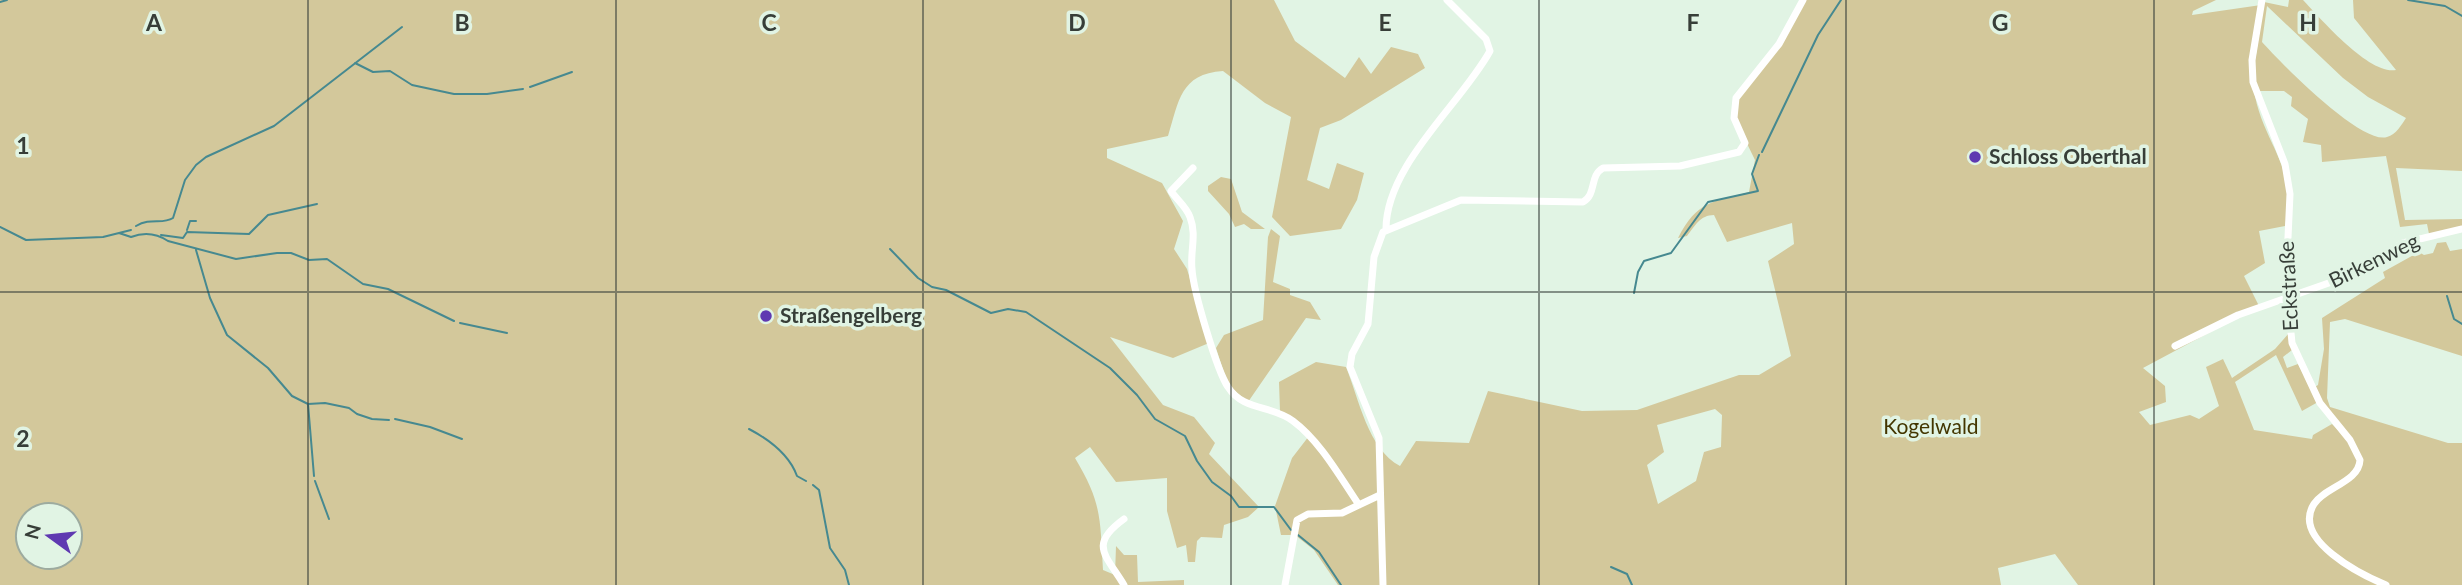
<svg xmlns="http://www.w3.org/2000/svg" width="2462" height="585" viewBox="0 0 2462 585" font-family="Lato,sans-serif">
<rect width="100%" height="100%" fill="#e1f4e4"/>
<!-- green -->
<path fill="#d3c89b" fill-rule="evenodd" d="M0 0H1274L1295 41 1345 78 1359 57 1371 74 1391 47 1418 54 1425 68 1341 120 1320 128 1307 180 1329 189 1337 163 1364 173 1357 200 1341 229 1290 236 1272 217 1291 117 1265 103 1223 71C1180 74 1179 101 1168 136L1107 149V158L1162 183 1183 221 1174 249 1187 269 1209 343 1173 358 1110 337 1163 405 1194 417 1215 443 1209 454 1259 507 1248 517 1224 525 1222 538 1201 537 1197 541 1195 562H1188L1186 545 1177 548 1167 511V478L1116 482 1090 447 1075 458C1102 503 1100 518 1103 570L1115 575 1116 546 1124 555H1137L1138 582 1184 580V585H0ZM28 515H70V557H28Z
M1804 0H2216L2193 11 2192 15 2261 5C2255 35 2249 65 2255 96 2265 146 2298 167 2285 226L2259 231 2265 263 2244 276 2259 306 2143 368 2165 386 2166 402 2139 412 2150 425 2190 415 2199 419 2219 406 2206 367 2223 359 2232 378 2275 349 2289 333 2292 350 2283 357 2287 368 2298 364 2318 402 2302 411 2276 355 2235 382 2254 430 2312 439 2313 435 2332 424 2340 432 2313 388 2318 385 2324 349 2322 318 2385 278 2383 272 2419 252 2424 255 2433 253 2437 243 2446 242 2450 251 2462 249V356L2345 319 2330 322 2327 398 2330 407 2448 443H2462V585H2078L2055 554 1998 568 2001 585H1338L1314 550 1295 535H1281L1275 506 1292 458 1309 436 1280 411 1279 382 1316 362 1346 367C1359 399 1368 449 1400 466L1416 441 1469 443 1488 391 1582 411 1637 410 1739 375H1759L1791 356 1768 261 1794 244 1792 223 1727 242 1714 215C1700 215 1695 226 1687 236L1678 238C1698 200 1711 203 1749 192L1755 160 1734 117 1737 99 1770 59ZM1715 409 1722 415 1721 447 1704 452 1696 481 1658 504 1647 465 1664 452 1657 425Z
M2289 0H2303C2321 19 2369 75 2396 70L2354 18 2353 0H2462V171L2396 168 2405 220 2462 219V227L2429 234 2427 224 2400 227 2386 156 2322 162 2321 145 2303 142 2308 119 2291 106 2292 97 2284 91H2257L2254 68 2264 2 2288 7ZM2267 6 2343 78 2368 97 2406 118C2402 124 2396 135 2387 137 2361 145 2280 62 2262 42Z
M1221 177 1231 179 1242 212 1265 229H1251L1244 224 1235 227 1229 214 1208 191V186Z
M1271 229 1280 236 1273 282 1290 289V295L1310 302 1321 320 1306 318 1248 402 1228 385 1216 348 1224 335 1263 320 1268 237Z"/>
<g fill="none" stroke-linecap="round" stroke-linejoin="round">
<!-- stream -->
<path stroke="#468990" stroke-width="2" d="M2408 0 2445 6 2462 16
M0 2 7 0
M355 63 373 72 390 71 412 85 454 94H487L523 89
M530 87 572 72
M1762 152 1818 35 1841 0
M136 226C151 217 162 225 173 218L185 180 196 165 206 157 274 126 402 27
M0 227 26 240 103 237 131 230
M187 230 190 221H196
M119 233 131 237C144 232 156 233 168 241L236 259 277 253H291L309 260 327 259 363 284 388 289 454 321
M161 235 183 238 187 232 249 234 268 215 317 204
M890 249 918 278 932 287 946 290 991 313 1008 309 1026 312 1110 368 1137 395 1155 419 1185 436 1197 461 1212 482 1231 496 1239 507H1274L1291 530
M196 250 210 298 227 335 268 368 292 396 308 404 325 403 349 408 357 414 372 419 389 420
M1634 293 1638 272 1644 261 1671 253 1708 202 1758 191 1752 174 1759 155
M2447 296 2454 319 2462 324
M460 323 507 333
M308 404 314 476
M395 419 430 427 462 439
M749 429C770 440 789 454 797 476L806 481
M315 481 329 519
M813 485 819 490 830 548 845 570 849 585
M1298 535 1319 552 1341 585
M1611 567 1627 574 1632 585"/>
<!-- minor -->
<path stroke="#fff" stroke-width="7" d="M2262 0 2252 60 2253 82 2285 164 2290 194 2286 281 2292 343 2320 403 2350 440 2360 460C2359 482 2325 487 2314 504 2291 540 2362 575 2386 585
M1193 168 1171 191C1177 200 1186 206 1190 217 1197 235 1190 251 1192 269 1193 290 1217 371 1228 387 1243 411 1272 405 1293 421 1320 441 1340 477 1359 505
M1386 229C1386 165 1461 104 1490 51L1486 39 1447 0
M2175 346 2238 315 2343 278 2403 243 2462 229
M1124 585C1106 555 1088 545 1124 519
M1285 585 1297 520 1308 514 1342 513 1380 495
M1383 585 1379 438 1350 367 1352 354 1368 324 1374 257 1383 232 1461 200 1583 202C1597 194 1589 176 1603 168L1680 166 1739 152 1745 143 1734 118 1736 98 1779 44 1803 0"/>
</g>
<!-- grid -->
<path fill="none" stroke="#373e38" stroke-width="2" stroke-opacity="0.55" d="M308 0V585M616 0V585M923 0V585M1231 0V585M1539 0V585M1846 0V585M2154 0V585M0 292H2462"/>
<!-- markers -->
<g fill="#5f39b1" stroke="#e1f4e4" stroke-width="2.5">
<circle cx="1975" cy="157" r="7"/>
<circle cx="766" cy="316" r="7"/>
</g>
<g text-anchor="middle" stroke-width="7" stroke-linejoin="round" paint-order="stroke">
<!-- poi labels -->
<g font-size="21" font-weight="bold" fill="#373e38" stroke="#e1f4e4" text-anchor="start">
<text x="1989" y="164">Schloss Oberthal</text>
<text x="780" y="323">Straßengelberg</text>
</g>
<!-- street labels -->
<g font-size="21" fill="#373e38" stroke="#e1f4e4">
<text transform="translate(2374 261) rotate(-26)" y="7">Birkenweg</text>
<text transform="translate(2289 286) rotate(-93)" y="7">Eckstraße</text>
</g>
<!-- park labels -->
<g font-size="21" fill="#433600" stroke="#e1f4e4">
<text x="1931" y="434">Kogelwald</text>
</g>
</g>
<g font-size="23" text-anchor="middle" font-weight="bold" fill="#373e38" stroke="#e1f4e4" stroke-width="7" stroke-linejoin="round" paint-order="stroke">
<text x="154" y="31">A</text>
<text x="462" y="31">B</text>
<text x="769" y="31">C</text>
<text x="1077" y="31">D</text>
<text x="1385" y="31">E</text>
<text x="1693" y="31">F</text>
<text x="2000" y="31">G</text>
<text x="2308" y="31">H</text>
<text x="23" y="154">1</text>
<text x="23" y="447">2</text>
</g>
<!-- north arrow -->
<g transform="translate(49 536) rotate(285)"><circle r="33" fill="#e1f4e4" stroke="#9dab9f" stroke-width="2"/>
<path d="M0-5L12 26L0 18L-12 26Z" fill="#5f39b1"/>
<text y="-10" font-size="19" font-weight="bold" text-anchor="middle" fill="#373e38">N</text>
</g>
</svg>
